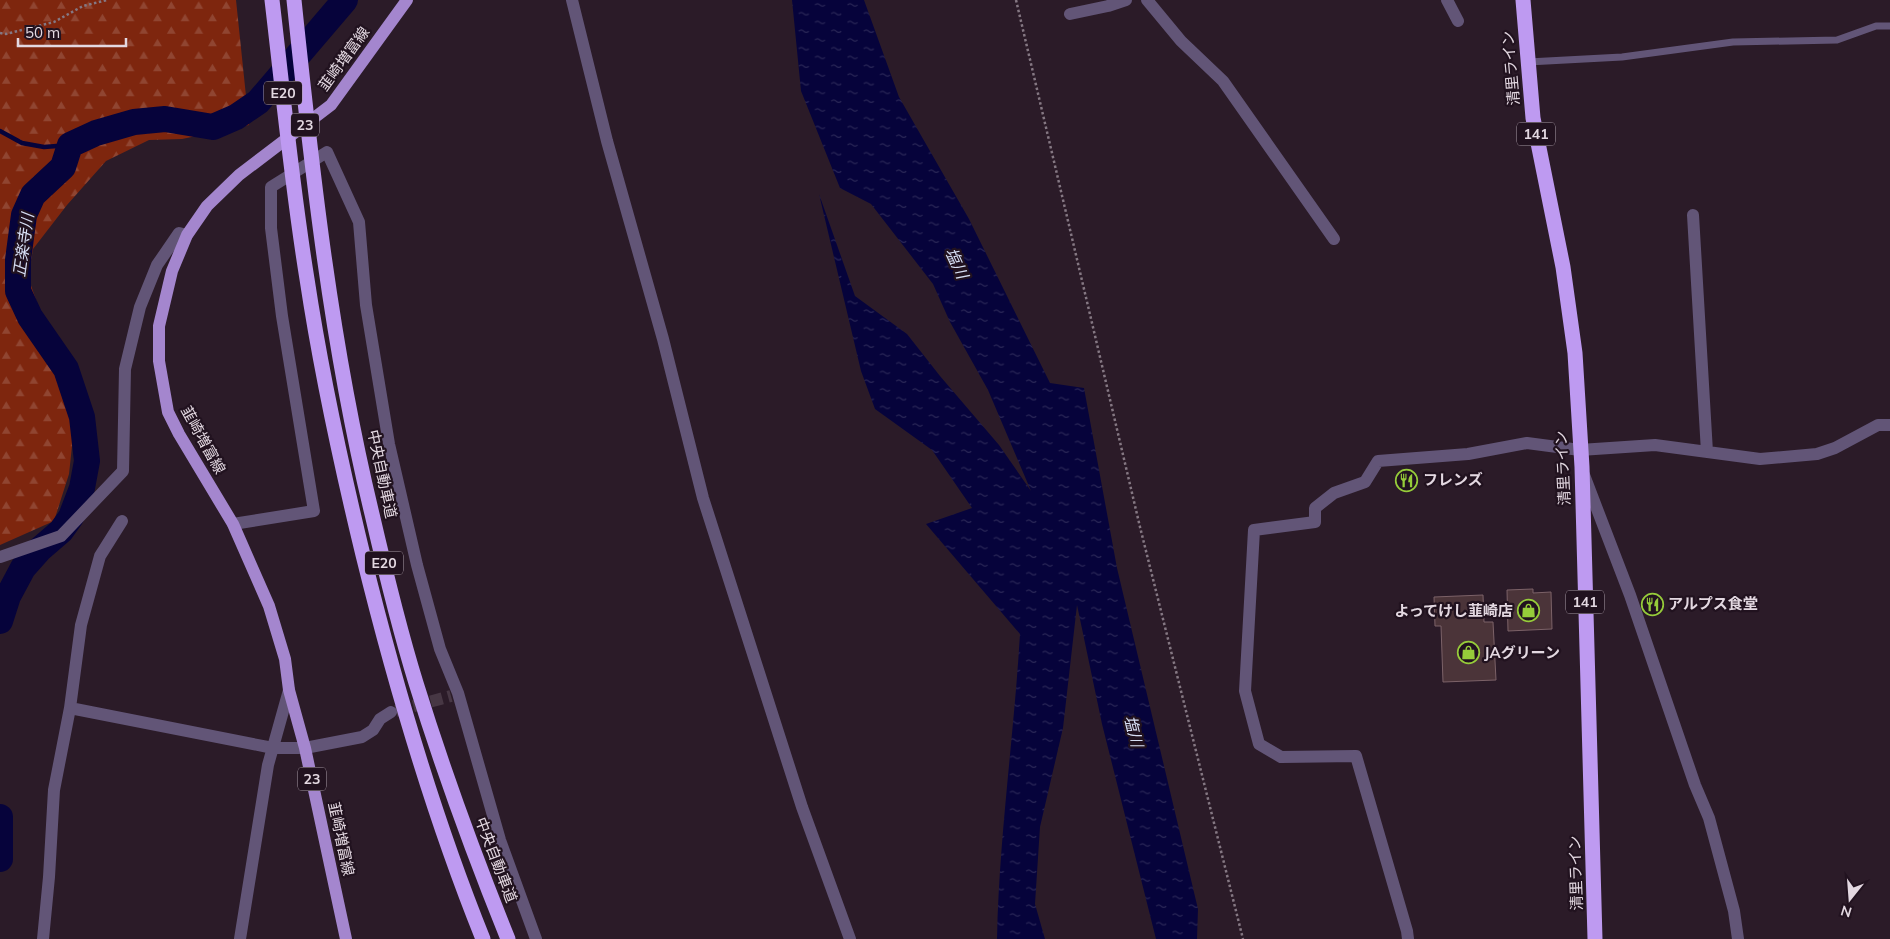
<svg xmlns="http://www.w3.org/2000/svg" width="1890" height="939" viewBox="0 0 1890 939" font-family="Mulish,'Noto Sans JP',sans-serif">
<defs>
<pattern id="forest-firs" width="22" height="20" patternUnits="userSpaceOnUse" patternTransform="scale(1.25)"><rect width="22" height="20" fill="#7e260e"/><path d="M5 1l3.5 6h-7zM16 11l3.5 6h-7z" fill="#904531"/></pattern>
<pattern id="water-ripples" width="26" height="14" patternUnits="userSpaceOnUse" patternTransform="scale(1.25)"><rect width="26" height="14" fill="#06033b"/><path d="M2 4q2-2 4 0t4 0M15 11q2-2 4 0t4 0" fill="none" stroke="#2a2757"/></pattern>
</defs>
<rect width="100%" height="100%" fill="#2b1b28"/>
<!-- forest -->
<path fill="url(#forest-firs)" d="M0 0H236L249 125 182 139 149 140 106 161 67 205 33 249 28 277 40 311 55 336 72 416V446L69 474 54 521 0 545Z"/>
<!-- water -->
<path fill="url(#water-ripples)" d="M792 0H864L899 97 969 219 1050 383 1084 388 1117 568 1198 909 1197 939H1156L1102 724 1077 605 1063 728 1040 827 1035 904 1045 939H997C999 837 1014 736 1020 634L926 524 972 508 932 450 875 409 861 371 819 194 855 296 907 334 940 376 999 445 1031 491 988 390 950 322 933 284 871 204 840 188 801 91Z"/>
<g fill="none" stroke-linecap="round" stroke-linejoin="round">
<!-- stream -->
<path stroke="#06033b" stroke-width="4.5" d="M0 131 22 143 44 147 70 145"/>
<!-- river -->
<path stroke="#06033b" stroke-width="26" d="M0 621 8 596 23 568 39 550 61 531 71 517 82 488 87 461 82 417 66 369 30 317 18 291V260L24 215 33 195 63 167 70 145 96 133 134 122 165 119 213 127 236 117 258 102 345 0
M0 817V859"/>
</g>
<!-- building -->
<path fill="#4b3439" stroke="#7c6268" d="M1533 589V593L1551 592 1552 629 1508 631 1507 590Z
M1483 595 1484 622H1493L1496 680 1443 682 1441 626H1435L1434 597Z"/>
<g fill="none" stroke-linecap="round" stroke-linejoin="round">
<!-- street-tunnel -->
<path stroke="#473744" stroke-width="12" stroke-dasharray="12 6" stroke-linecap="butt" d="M396 711 451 696"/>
<!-- path -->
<path stroke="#857883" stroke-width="2.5" stroke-dasharray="2.5 2.5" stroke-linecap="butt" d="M1016 0 1140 527 1243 939
M0 33 6 34 54 22 83 6 107 0"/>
<!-- lane -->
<path stroke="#625577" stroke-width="7" d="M1528 62 1622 57 1733 42 1837 40 1876 26H1890"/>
<!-- street -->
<path stroke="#625577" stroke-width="12" d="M572 0 607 141 663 339 703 498 802 807 850 939
M1147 0 1181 41 1223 81 1334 239
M1447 0 1458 21
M1070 14 1108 6 1126 0
M1693 215 1707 452
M1584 475 1630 595 1695 785 1709 818 1734 911 1738 939
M233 524 314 511 282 316 271 228V187L327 152 359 222 366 305 389 444 417 565 440 649 458 693 500 840 536 939
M0 557 61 536 123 471 125 369 140 307 157 265 179 233 187 235
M70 708 81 625 100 556 122 521
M43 939 49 877 54 790 70 708 273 748H305L362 737 373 730 380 719 391 712
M240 939 268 765 289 690
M1408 939 1407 931 1356 756 1281 757 1259 744 1245 691 1254 530 1315 522V508L1334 493 1365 482 1378 461 1468 454 1527 443 1580 450 1655 445 1760 459 1817 454 1835 448 1878 425H1890"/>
<!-- primary -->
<path stroke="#a486ce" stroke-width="12" d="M346 939 305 748 289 690 285 659 269 606 233 524 179 434 168 412 159 361V326L172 271 187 235 207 206 239 175 331 105 407 0"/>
<!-- highway -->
<path stroke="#be9af1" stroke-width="15" d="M272 0C283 93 292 187 307 279 321 372 341 464 363 555 395 685 433 815 483 939
M294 0C312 172 331 345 372 514 385 570 399 628 416 683 443 770 474 855 508 939
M1523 0 1533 118 1563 267 1575 353 1582 467 1595 939"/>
</g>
<!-- icons -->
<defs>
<symbol id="restaurant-ring" viewBox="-11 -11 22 22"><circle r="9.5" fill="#21121f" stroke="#96cc3a" stroke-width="1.5"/><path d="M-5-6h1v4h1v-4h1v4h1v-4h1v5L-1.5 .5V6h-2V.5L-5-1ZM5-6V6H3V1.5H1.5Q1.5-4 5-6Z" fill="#96cc3a"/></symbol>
<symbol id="shop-ring" viewBox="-11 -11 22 22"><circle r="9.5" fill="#21121f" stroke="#96cc3a" stroke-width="1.5"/><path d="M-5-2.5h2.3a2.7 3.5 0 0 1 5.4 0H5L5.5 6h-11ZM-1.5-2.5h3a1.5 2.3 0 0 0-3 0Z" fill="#96cc3a"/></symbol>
</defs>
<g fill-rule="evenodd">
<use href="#restaurant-ring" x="1394" y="468" width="25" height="25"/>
<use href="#restaurant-ring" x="1640" y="592" width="25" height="25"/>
<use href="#shop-ring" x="1516" y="598" width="25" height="25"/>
<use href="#shop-ring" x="1456" y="640" width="25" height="25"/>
</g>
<g text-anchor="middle" stroke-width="4.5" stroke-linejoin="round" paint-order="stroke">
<!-- shield labels -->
<g fill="#21121f" stroke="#a99da7" stroke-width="1">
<rect x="264" y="81.5" width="38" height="23" rx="4"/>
<rect x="291" y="113.5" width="28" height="23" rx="4"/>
<rect x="1517" y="122.5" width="38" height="23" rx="4"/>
<rect x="365" y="551.5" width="38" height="23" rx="4"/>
<rect x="1566" y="590.5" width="38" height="23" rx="4"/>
<rect x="298" y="767.5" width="28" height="23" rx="4"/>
</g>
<g font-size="14" font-weight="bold" fill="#e3d8e1">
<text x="283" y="98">E20</text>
<text x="305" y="130">23</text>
<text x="1536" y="139">141</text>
<text x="384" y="568">E20</text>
<text x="1585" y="607">141</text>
<text x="312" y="784">23</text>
</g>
<!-- street labels -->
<g font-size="15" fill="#e3d8e1" stroke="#21121f">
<text transform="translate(344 59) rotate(-54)" y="5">韮崎増富線</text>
<text transform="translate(1511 68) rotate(-95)" y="5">清里ライン</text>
<text transform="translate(203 440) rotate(61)" y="5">韮崎増富線</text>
<text transform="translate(1563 468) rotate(-93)" y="5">清里ライン</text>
<text transform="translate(382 474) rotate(78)" y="5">中央自動車道</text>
<text transform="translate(341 839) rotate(78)" y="5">韮崎増富線</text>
<text transform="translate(496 860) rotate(69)" y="5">中央自動車道</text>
<text transform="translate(1576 873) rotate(-92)" y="5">清里ライン</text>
</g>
<!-- poi labels -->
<g font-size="15" font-weight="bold" fill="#e3d8e1" stroke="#21121f" text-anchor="start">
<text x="1423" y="485">フレンズ</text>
<text x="1668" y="609">アルプス食堂</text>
<text x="1513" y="616" text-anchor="end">よってけし韮崎店</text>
<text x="1484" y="658">JAグリーン</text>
</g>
<!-- water labels -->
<g font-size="16" font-style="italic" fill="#d6def4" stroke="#21121f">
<text transform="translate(23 245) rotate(-82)" y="6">正楽寺川</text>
<text transform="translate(957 263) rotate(65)" y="6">塩川</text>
<text transform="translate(1134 731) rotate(76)" y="6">塩川</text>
</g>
</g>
<!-- north arrow -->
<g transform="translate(1850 899) rotate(197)" stroke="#21121f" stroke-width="4" paint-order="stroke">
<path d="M0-4L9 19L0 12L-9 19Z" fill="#e3d8e1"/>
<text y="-8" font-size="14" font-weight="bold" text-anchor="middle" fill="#e3d8e1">N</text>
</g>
<!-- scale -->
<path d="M18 38v8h108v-8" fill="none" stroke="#e3d8e1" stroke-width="2.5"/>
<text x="25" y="38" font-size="15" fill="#e3d8e1" stroke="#21121f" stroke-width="4" paint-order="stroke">50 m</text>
</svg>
